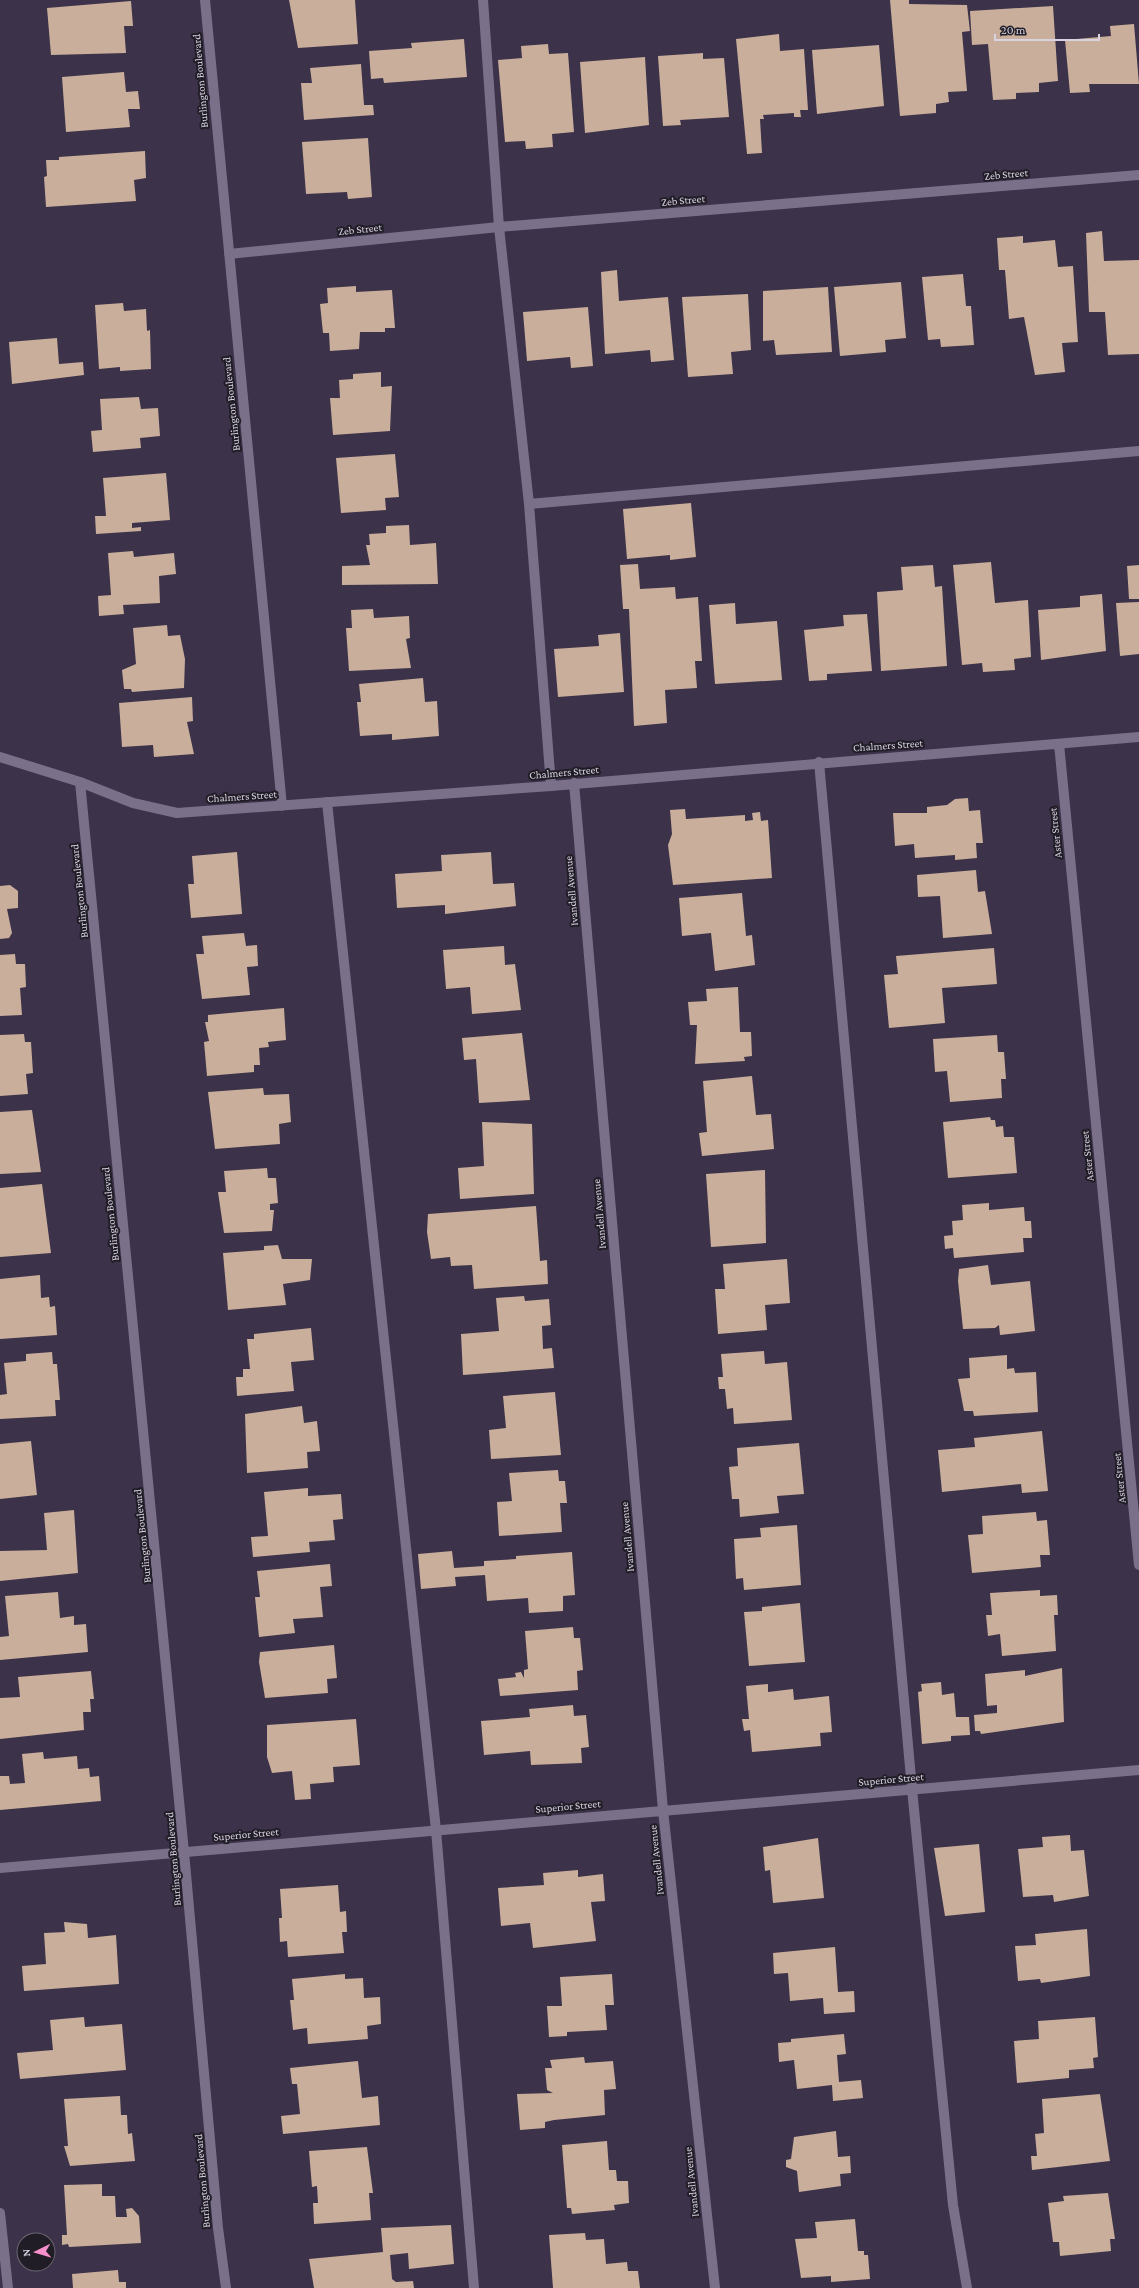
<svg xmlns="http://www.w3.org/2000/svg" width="1139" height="2288" viewBox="0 0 1139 2288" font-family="'Crimson Pro',serif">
<rect width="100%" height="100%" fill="#3c3249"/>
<!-- building -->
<path fill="#c9ae9b" d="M289 0H355L358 44 298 48Z
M890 0H909V4L967 5 970 31 962 32 967 91 948 92 949 102 936 104V113L900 116Z
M131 1 133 26H124L126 53 51 55 47 8Z
M1053 6 1058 81 1039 83V92L1016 93V99L993 100 988 44 972 45 970 11Z
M1134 24 1139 84H1089L1090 92 1070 93 1065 40 1111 36 1110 26Z
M779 34 780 51 804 49 808 110H800L801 117H794V113L763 115 764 119H760L762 153 747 154 736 39Z
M464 39 467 77 384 83 383 78 371 79 369 51 412 48 411 43Z
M548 44 549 54 568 53 574 132 552 134 553 147 526 149 525 141 505 142 498 60 522 58 521 46Z
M879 45 884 106 817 114 812 50Z
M703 53V59L724 58 729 117 680 120 681 125 663 126 658 56Z
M645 57 649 125 585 133 580 62Z
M361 64 364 105H373L374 115 304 120 301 83H312L310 68Z
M124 72 126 92 138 91 140 109H128L130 127 66 132 62 77Z
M368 138 372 197 348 199 347 192 306 194 302 142Z
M145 151 146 178 134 180 136 201 46 207 44 177 47 176 46 160H59V157Z
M1102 231 1104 261 1139 260V354L1108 355 1105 312H1089L1086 233Z
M1023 236V243L1055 240 1058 267 1073 266 1078 342 1062 343 1065 372 1035 375 1024 317 1009 319 1005 270H999L997 238Z
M617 270 619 301 668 297 674 360 651 362 650 350 605 354 601 272Z
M963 274 966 306H971L974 345 941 347 940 339 928 340 922 277Z
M901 282 906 338 885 340 886 352 840 356 834 287Z
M356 286V292L392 290 395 328H385V332H360L359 349 330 351 329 333H323L320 304 328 303 327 288Z
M828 287 832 352 776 355 774 340 763 341V291Z
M748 294 751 350 731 352 733 374 688 377 682 297Z
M123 303 124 311 146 309 147 331 150 330 151 369 120 371V367L99 369 95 305Z
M588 307 593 366 571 368 570 357 527 361 523 312Z
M57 338 59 364 83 362 84 375 12 384 9 342Z
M381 372V387L392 386 390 431 333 435 330 398H340L339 380 353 379V374Z
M139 397 141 409 158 408 160 436 140 438 141 448 93 452 91 431 102 430 100 399Z
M395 454 399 497 385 498 386 510 341 513 336 458Z
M166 473 170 520 132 523V528L141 527V531L96 534 95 516H106L103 478Z
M691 503 696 557 670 560V555L627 559 623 509Z
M409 525 410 545 436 543 438 584 342 585V566L370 565 366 545H370L369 534 386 533V526Z
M133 551 134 557 174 553 176 574 159 576 160 603 123 605 124 614 99 616 98 596 111 595 108 553Z
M991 562 995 603 1028 600 1031 657 1014 659 1015 670 983 672 982 663 962 665 953 565Z
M638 564 640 589 675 587 676 599 698 597 702 661H695L697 688 665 690 667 723 634 726 629 609H623L620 565Z
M933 565 935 587 942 586 947 666 881 671 877 592 903 590 901 567Z
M1139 565V599H1129L1127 566Z
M1102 594 1106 651 1041 660 1038 610 1080 607V596Z
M1139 602V654L1120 656 1116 603Z
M735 603 736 624 777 621 782 680 715 684 709 605Z
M373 609 374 618 409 616 410 638 406 639 411 668 349 671 346 628H352L351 610Z
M867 614 872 671 827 674V680L809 681 804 630 844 626 843 615Z
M167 625 168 636 180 635 185 659 184 688 132 692 131 689H124L122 670 136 664 133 628Z
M620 633 624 692 558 697 554 649 599 646 598 635Z
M423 678 425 702 437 701 439 736 392 740V734L360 736 357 702H361L359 684Z
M192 697 193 721 187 722 194 754 154 757 153 745 122 747 119 703Z
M968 798 969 811 980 810 983 843H976L977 858 955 860V855L915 858 914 844 895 846 893 813H927V807L947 805 955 799Z
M685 809 686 819 745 815V821L753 820 752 813 760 812 761 821 768 820 772 878 673 885 668 845 672 834 670 810Z
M237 852 242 914 191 918 188 884H194L192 856Z
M491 852 493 884 514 883 516 906 445 914V905L397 908 395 874 442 871 441 855Z
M976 870 978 892 985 891 992 934 943 938 940 896 918 897 917 875Z
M10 885 18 891V908L7 909 12 933 9 938 0 939V886Z
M742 893 746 936 752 935 755 965 715 971 711 933 682 936 679 898Z
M244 933 246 946 257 945 258 966 247 967 250 995 202 999 196 954H204L202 936Z
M504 946 505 965 515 964 521 1010 472 1014 470 987 446 989 443 950Z
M994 948 997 984 942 988 945 1023 889 1028 884 975 898 974 896 956Z
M15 954 16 964H25L26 987 20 988 22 1015 0 1016V955Z
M738 987 740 1032H751L752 1056 744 1057 745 1061 695 1064 697 1025H690L688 1002 707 1001 706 989Z
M284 1008 286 1040 268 1042 269 1047 259 1048 260 1065H254V1072L207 1076 204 1042 209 1041 205 1022H208V1015Z
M522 1033 530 1100 479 1103 476 1059 464 1060 462 1038Z
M24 1034 25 1042H31L33 1073 26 1074 28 1094 0 1096V1035Z
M997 1035 998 1052H1004L1006 1079H1001L1002 1098 950 1102 947 1071 935 1072 933 1039Z
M752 1076 756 1115 771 1114 774 1149 702 1156 699 1133 707 1132 703 1081Z
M263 1088 264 1095 289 1094 291 1122 279 1124 280 1144 215 1149 208 1092Z
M32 1110 41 1172 0 1174V1112Z
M990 1117 991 1120H995L996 1127 1003 1126 1004 1137H1014L1017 1173 948 1178 943 1122Z
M482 1122 532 1124 534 1194 460 1199 458 1168 484 1166Z
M267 1168 268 1178H276L278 1203 270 1204V1210H274L272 1231 224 1233 218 1192H226L224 1171Z
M765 1170 766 1243 711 1247 706 1174Z
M42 1184 51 1253 0 1257V1188Z
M989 1203V1210L1024 1207 1025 1221H1031L1032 1238H1023L1024 1252 954 1258 953 1248 945 1249 944 1236 953 1235 952 1221 963 1220 962 1205Z
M536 1206 540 1261 547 1260 548 1284 474 1289 472 1265 451 1266 450 1257 431 1259 427 1232 428 1214Z
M278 1245 282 1259H312L310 1280 283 1284 286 1305 228 1310 223 1253 264 1250V1246Z
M787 1259 790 1303 765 1305 767 1330 718 1334 715 1289H725L723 1264Z
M988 1265 991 1285 1030 1281 1035 1331 1000 1335 999 1325 995 1328 963 1329 958 1281 959 1269Z
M40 1275 41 1298 49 1297 50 1307 55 1306 57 1335 0 1339V1279Z
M524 1296 525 1301 549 1299 551 1325 542 1326 543 1349 552 1348 554 1368 463 1375 461 1334 499 1331 496 1298Z
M311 1328 314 1360 291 1362 294 1391 237 1396 236 1377H243V1369H250L247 1339H254V1334Z
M764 1351 765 1364 787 1362 792 1420 734 1424 733 1408 727 1409 725 1389H719L718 1377H723L721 1354Z
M52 1352 53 1364H57L60 1400H55L56 1416 0 1419V1395L7 1394 4 1363 26 1361V1354Z
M1007 1355V1369L1014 1368 1015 1373 1036 1372 1038 1412 974 1416 973 1411H964L958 1379 970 1378 969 1358Z
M555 1392 561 1455 491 1459 489 1430 506 1428 503 1396Z
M302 1406 304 1423 317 1421 320 1451 307 1452 308 1468 247 1473 245 1414Z
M1042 1431 1048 1491 1022 1493 1021 1484 942 1492 938 1450 975 1447 974 1438Z
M31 1441 37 1495 0 1499V1444Z
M799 1443 804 1494 777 1496 779 1513 740 1517 739 1499H732L729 1467 738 1466 737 1448Z
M558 1470 559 1481H565L567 1503H560L562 1532 499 1536 497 1502 512 1501 509 1473Z
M308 1488V1496L341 1494 343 1519 333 1520 335 1540 309 1542 310 1552 253 1557 251 1537 268 1536 264 1492Z
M74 1510 78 1573 0 1581V1551L47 1550 44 1513Z
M1036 1512 1037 1521 1047 1520 1050 1555H1040L1041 1567 972 1573 968 1535 983 1534 982 1516Z
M797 1525 801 1585 744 1590 743 1578 736 1579 734 1539 761 1537 760 1528Z
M452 1551 454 1568 484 1566V1561L516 1559V1556L572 1552 575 1595 563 1596V1611L529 1613 528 1598 487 1601 485 1575 455 1577 456 1586 421 1589 418 1554Z
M330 1564 332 1586 320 1587 323 1617 293 1619 295 1633 259 1637 255 1597H260L257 1571Z
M1040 1590V1596L1057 1595 1058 1615H1054L1056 1651 1002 1656 1000 1634 988 1636 986 1615H992L990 1593Z
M58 1592 60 1618 74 1616V1625L86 1624 88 1652 0 1660V1637L9 1636 5 1596Z
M800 1603 805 1662 749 1666 744 1612 762 1611V1607Z
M573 1627 574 1638H580L583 1670 577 1671 578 1690 500 1696 498 1679 516 1677 515 1673 521 1672 524 1678V1670L528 1669 525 1631Z
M334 1645 337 1678 327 1679 328 1693 265 1698 259 1662 260 1652Z
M1062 1668 1064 1722 981 1734 980 1731H975L974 1715 997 1713V1705L987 1706 985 1674 1025 1670V1676Z
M91 1671 94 1699H90L91 1712H83L84 1730 0 1739V1698L20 1697 18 1677Z
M941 1682 942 1695 954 1693 956 1717H969L970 1735 951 1736V1741L922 1744 918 1692 922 1691 921 1684Z
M768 1684V1692L793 1689 794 1700 829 1696 832 1732 820 1733 821 1746 752 1752 750 1730 744 1731 742 1719H749L746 1686Z
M573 1705 574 1716 586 1715 589 1747 581 1748 582 1763 531 1765 530 1751 484 1755 481 1721 530 1717 529 1709Z
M356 1719 360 1765 333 1767 334 1782 310 1784 311 1799 295 1800 292 1771 272 1773 267 1757V1725Z
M43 1752 44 1759 77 1756 78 1769 89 1768 90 1777 99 1776 101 1801 0 1810V1776H9L10 1784 25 1783 22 1754Z
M1070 1835 1071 1851 1084 1850 1089 1896 1054 1902 1053 1895 1023 1897 1018 1849 1043 1847 1042 1837Z
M818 1838 824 1898 773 1903 770 1870 765 1871 763 1847Z
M979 1844 985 1912 945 1916 934 1848Z
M578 1870V1877L603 1874 605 1901 591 1902 596 1941 533 1948 530 1923 501 1926 498 1888 544 1885 543 1873Z
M338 1885 340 1912 346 1911 347 1932H342L344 1953 288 1957 287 1941 280 1942 279 1918H282L280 1889Z
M64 1922 87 1924 88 1938 116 1935 119 1984 24 1991 22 1966 46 1964 44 1933 65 1932Z
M1087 1929 1090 1976 1041 1983 1040 1979 1018 1981 1015 1946 1036 1945 1035 1934Z
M835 1947 838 1992 854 1991 855 2012 824 2014 823 1998 790 2001 788 1973 774 1974 773 1953Z
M345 1974V1979L363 1978 364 1998 380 1997 381 2024 367 2026 368 2039 308 2044 307 2028 293 2030 290 2000H294L292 1979Z
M612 1974 614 2005H605L607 2030 567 2032V2036L549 2037 547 2006H562L560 1977Z
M84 2017 85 2027 122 2024 126 2070 20 2079 17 2053 53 2050 50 2020Z
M1095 2017 1098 2057 1093 2058 1094 2068 1069 2070V2078L1017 2083 1014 2041 1039 2039 1038 2021Z
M844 2034 846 2054 837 2055 839 2082 861 2080 863 2098 833 2101 832 2085 797 2089 794 2060 779 2062 778 2043 791 2042V2039Z
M584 2057 585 2063 613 2061 616 2089 604 2090 605 2115 554 2120 545 2122V2128L520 2130 517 2094 553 2093 547 2090 545 2068H552L550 2060Z
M358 2061 362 2098 378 2096 380 2125 283 2134 281 2116 300 2114 297 2084H292L290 2068Z
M1100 2094 1110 2161 1032 2170 1031 2156H1037L1035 2134 1044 2133 1042 2099Z
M120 2096 121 2115H127L128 2134 132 2133 135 2161 70 2166 64 2146H68L64 2099Z
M836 2131 838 2157 850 2156 851 2173 840 2174 841 2186 799 2192 797 2171 786 2167V2160L791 2159 794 2137Z
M607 2141 609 2170H616L617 2181H628L629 2203 614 2205 615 2210 572 2214 571 2208H567L562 2145Z
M367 2147 373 2193H369L371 2220 314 2224 313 2203H318L317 2186 312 2187 309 2151Z
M102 2184V2196H115L116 2217H127L126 2209 132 2208 139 2216 141 2243 69 2247 68 2244 62 2245V2235H67L64 2185Z
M1108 2193 1115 2239H1110L1111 2251 1060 2256 1059 2242H1053L1048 2203 1064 2201 1063 2196Z
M855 2219 858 2251H864V2255H868L870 2279 831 2282V2276L801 2278 795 2239 817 2238 815 2222Z
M451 2225 454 2264 409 2269 408 2253 390 2255 392 2279 396 2282 413 2281 414 2288H314L309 2259 383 2252 381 2228Z
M585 2233 586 2240 604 2239 606 2264 627 2262 628 2271H638L640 2288H553L549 2235Z
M118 2270 119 2282H126V2288H73L72 2274Z"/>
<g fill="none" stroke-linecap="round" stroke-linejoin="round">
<!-- lane -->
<path stroke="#7a708a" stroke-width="10" d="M483 0 499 227 529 504 551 786
M529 504 1139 451
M819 762 912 1789 953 2205 967 2288
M327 802 436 1830 474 2288
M0 2213 8 2288"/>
<!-- street -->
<path stroke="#7a708a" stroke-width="10" d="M205 0 282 806
M229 254 499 227 1139 175
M1059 744 1139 1565
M0 757 80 782 133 803 177 813 551 786 1139 737
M80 782 184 1852 218 2228 226 2288
M574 783 663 1810 715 2288
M0 1868 1139 1770"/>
</g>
<g text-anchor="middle" stroke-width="4" stroke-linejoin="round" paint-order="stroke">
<!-- street labels -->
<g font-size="11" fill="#d8d2e1" stroke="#211d27">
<text transform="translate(200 81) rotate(-95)" y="4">Burlington Boulevard</text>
<text transform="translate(1006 174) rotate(-5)" y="4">Zeb Street</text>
<text transform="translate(683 200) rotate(-5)" y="4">Zeb Street</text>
<text transform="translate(360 229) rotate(-6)" y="4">Zeb Street</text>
<text transform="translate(231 404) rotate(-96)" y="4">Burlington Boulevard</text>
<text transform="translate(888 745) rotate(-4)" y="4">Chalmers Street</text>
<text transform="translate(564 772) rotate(-5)" y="4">Chalmers Street</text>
<text transform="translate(242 796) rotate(-4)" y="4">Chalmers Street</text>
<text transform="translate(1055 833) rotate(-96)" y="4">Aster Street</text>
<text transform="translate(79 891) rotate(-96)" y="4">Burlington Boulevard</text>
<text transform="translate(571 891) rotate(-95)" y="4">Ivandell Avenue</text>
<text transform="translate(1087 1156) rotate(-96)" y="4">Aster Street</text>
<text transform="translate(110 1214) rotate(-96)" y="4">Burlington Boulevard</text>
<text transform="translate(599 1214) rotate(-95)" y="4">Ivandell Avenue</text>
<text transform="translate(1119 1478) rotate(-96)" y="4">Aster Street</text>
<text transform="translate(142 1536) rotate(-96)" y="4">Burlington Boulevard</text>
<text transform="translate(627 1537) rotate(-95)" y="4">Ivandell Avenue</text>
<text transform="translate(891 1779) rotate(-5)" y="4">Superior Street</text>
<text transform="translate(568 1806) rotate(-5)" y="4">Superior Street</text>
<text transform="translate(246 1834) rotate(-5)" y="4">Superior Street</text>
<text transform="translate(173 1859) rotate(-95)" y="4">Burlington Boulevard</text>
<text transform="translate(656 1860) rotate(-96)" y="4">Ivandell Avenue</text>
<text transform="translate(202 2181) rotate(-95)" y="4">Burlington Boulevard</text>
<text transform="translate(691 2182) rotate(-96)" y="4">Ivandell Avenue</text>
</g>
</g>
<!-- north arrow -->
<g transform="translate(36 2252) rotate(265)"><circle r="19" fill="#211d27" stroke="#6a6571"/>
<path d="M0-3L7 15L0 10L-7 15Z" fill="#f890cb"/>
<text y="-6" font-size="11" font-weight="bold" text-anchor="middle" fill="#d8d2e1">N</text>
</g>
<!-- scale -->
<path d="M995 34v6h104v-6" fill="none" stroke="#d8d2e1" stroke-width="2"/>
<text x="1001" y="34" font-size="12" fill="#d8d2e1" stroke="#211d27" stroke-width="3" paint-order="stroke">20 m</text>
</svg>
